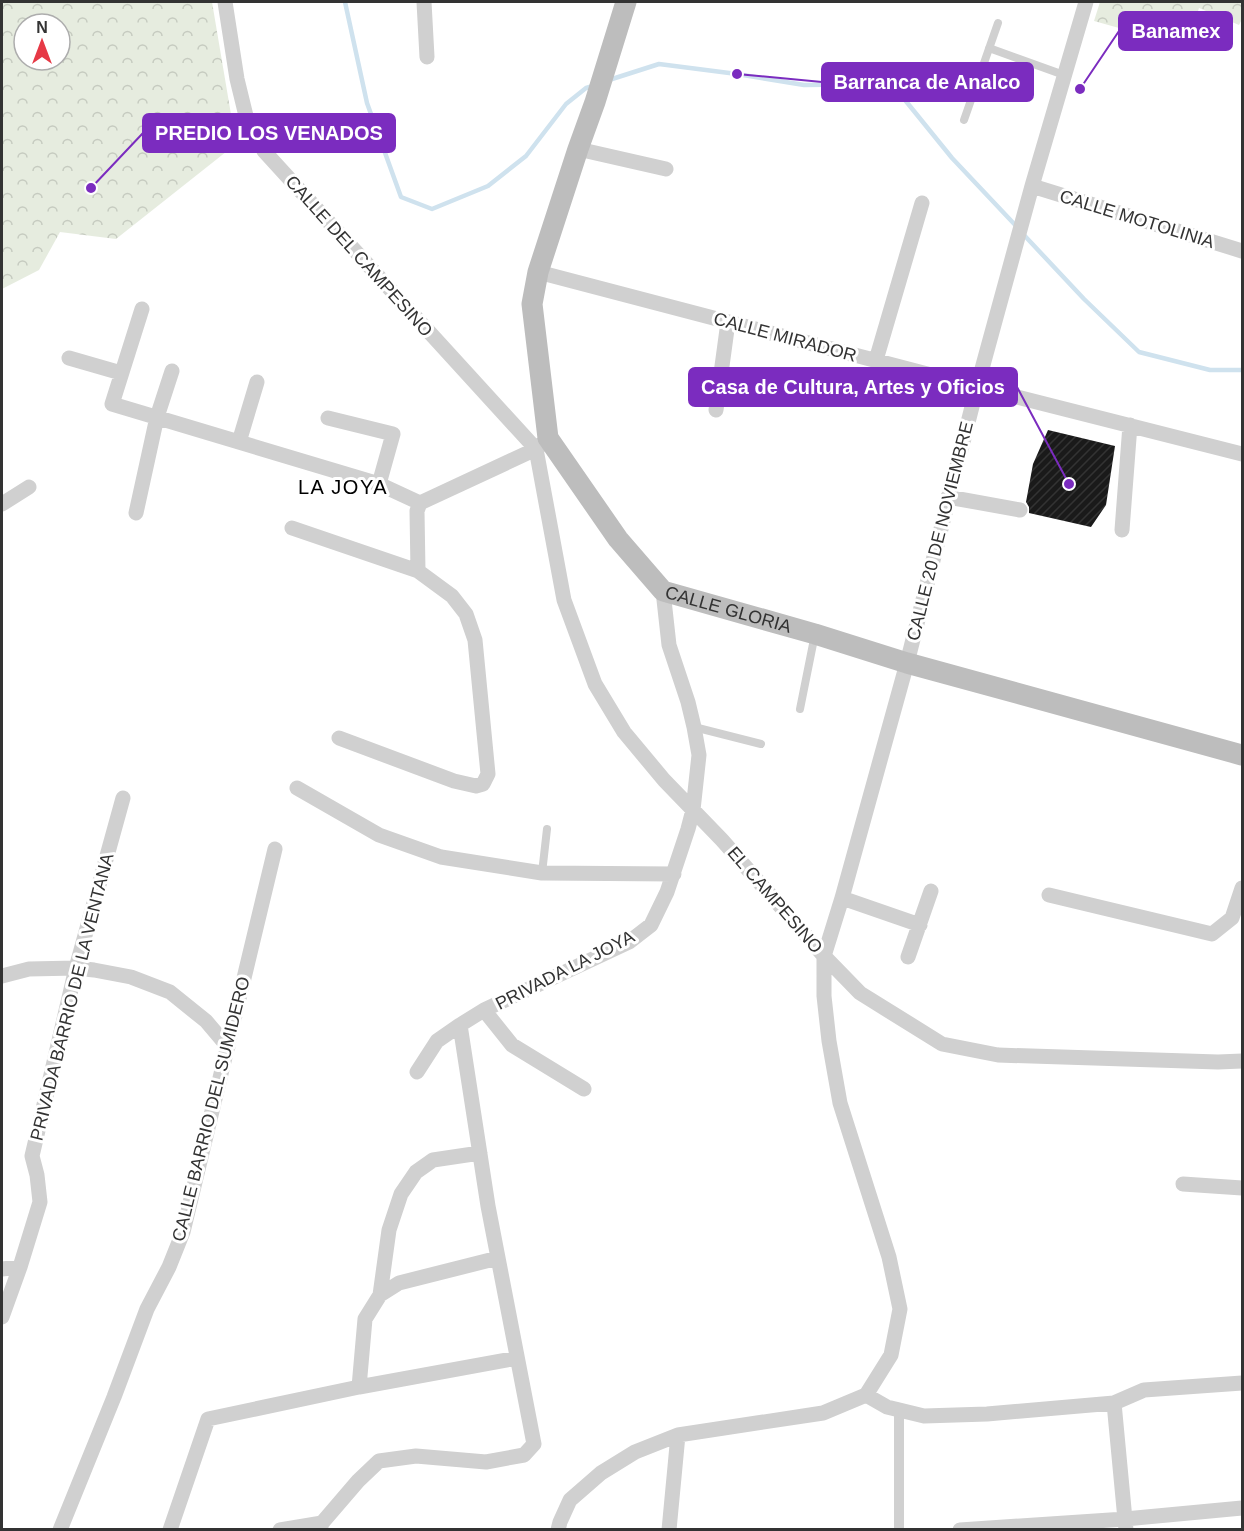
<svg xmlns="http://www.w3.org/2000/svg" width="1244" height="1531" viewBox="0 0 1244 1531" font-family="Helvetica,sans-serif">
<defs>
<pattern id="forest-crowns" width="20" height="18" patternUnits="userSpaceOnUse" patternTransform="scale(1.5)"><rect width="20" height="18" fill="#e6ecdf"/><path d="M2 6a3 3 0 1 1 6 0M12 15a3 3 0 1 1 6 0" fill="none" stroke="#c6cbc0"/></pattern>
<pattern id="building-hatch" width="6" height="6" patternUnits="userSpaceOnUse" patternTransform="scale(1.5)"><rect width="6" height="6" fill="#1a1a1a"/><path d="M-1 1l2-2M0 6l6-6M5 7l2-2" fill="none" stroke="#333"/></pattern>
</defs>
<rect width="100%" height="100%" fill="#fff"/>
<!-- forest -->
<path fill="url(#forest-crowns)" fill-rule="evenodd" d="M2 2H212L236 144 116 239 60 232 39 270 2 289ZM24 24H60V60H24Z
M1100 2H1242V19L1239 25 1199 8 1187 47 1094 21Z"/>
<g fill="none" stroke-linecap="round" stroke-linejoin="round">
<!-- stream -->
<path stroke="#cfe2ee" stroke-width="4.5" d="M345 2 367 103 401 197 432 209 488 186 526 156 566 104 586 88 593 86
M609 80 659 64 737 74 804 85 892 84 952 158 1018 228
M1023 234 1084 299 1139 352 1210 370H1242"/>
</g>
<!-- building -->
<path fill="url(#building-hatch)" d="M1048 430 1115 446 1106 505 1091 527 1029 513V507L1026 502 1033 464Z"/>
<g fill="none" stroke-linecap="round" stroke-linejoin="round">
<!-- service -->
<path stroke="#d0d0d0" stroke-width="8" d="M989 48 1064 75
M964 120 998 23
M800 709 815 634
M694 727 761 744
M542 873 547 829"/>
<!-- pedestrian -->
<path stroke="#d0d0d0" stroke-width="10" d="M899 1411V1530"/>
<!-- minor -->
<path stroke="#d0d0d0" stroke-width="15" d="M225 2 237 79 247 120 264 151 536 449 564 600 595 684 624 732 664 780 722 840 824 956 860 993 942 1044 998 1055 1218 1062 1242 1061
M424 2 427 57
M578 149 666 169
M1032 186 1242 251
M538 272 977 387 1242 454
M142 309 112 404 379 484 420 503
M69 358 121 373
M876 360 922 203
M716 410 728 322
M328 418 393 434 379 484
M239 442 257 382
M948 497 1020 510
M420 503 536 449 543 443
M2 504 29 487
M136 513 157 417 172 371
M292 528 418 571
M1122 530 1130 425
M339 738 454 781 476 786 483 784 488 774 475 640 466 614 452 596 418 571 417 511 420 503
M297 788 379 835 441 857 542 873 674 874
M1049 895 1212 934 1232 918 1242 888
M842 898 920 925
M908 957 931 891
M2 976 29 969 76 968 94 970 131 977 170 992 206 1021 228 1047
M484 1010 512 1045 584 1089
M417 1072 437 1041 460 1025 484 1010 629 942 651 925 667 892 688 829 693 810 699 755 694 727 688 702 669 645 663 591
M1183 1184 1242 1188
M2 1269 20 1267
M380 1295 389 1230 401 1194 416 1172 433 1160 480 1153
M2 1317 20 1267 40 1202 37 1175 32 1156 76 968 123 798
M359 1387 365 1319 380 1295 399 1283 498 1258
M866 1395 891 1355 900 1309 889 1257 840 1103 829 1041 824 996V956L842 898 907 663 977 387 1032 186 1086 2
M866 1395 887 1407 924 1416 987 1414 1114 1403 1144 1390 1242 1383
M1114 1403 1126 1530
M60 1530 114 1397 147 1309 169 1267 183 1232 275 849
M170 1530 208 1419 359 1387 517 1358
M280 1530 322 1523
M320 1530 322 1523 358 1481 379 1461 416 1456 486 1462 524 1455 534 1444 488 1206 460 1025
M558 1530 560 1522 570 1500 601 1473 635 1452 678 1435 823 1413 866 1395
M669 1530 678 1435
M960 1530 1125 1519 1242 1508"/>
<!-- secondary -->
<path stroke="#bdbdbd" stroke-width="21" id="s1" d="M626 2 595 102 578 149 538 272 532 304 548 438 618 539 663 591 815 634 907 663 1242 755"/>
</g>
<g text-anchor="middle" stroke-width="6" stroke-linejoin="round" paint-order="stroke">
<!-- street labels -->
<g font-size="18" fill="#333" stroke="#fff">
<text transform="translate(1137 219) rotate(17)" y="6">CALLE MOTOLINIA</text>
<text transform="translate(359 256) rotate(48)" y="6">CALLE DEL CAMPESINO</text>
<text transform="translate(785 337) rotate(15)" y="6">CALLE MIRADOR</text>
<text transform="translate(940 531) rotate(-76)" y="6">CALLE 20 DE NOVIEMBRE</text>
<text dy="6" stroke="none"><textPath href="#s1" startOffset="711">CALLE GLORIA</textPath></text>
<text transform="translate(775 900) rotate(49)" y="6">EL CAMPESINO</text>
<text transform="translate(565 970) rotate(-27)" y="6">PRIVADA LA JOYA</text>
<text transform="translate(72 997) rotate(-76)" y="6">PRIVADA BARRIO DE LA VENTANA</text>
<text transform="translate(211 1109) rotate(-76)" y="6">CALLE BARRIO DEL SUMIDERO</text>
</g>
<!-- neighbourhood labels -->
<g font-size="20" letter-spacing="1.5" fill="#000" stroke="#fff">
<text x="343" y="494">LA JOYA</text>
</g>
</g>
<!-- callouts -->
<path fill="none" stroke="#7b2cbf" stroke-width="2" d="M1080 89L1119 31M737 74L822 82M91 188L143 133M1069 484L1017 387"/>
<g fill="#7b2cbf" stroke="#fff" stroke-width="2">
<circle cx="1080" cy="89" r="6"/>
<circle cx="737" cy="74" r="6"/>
<circle cx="91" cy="188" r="6"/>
<circle cx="1069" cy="484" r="6"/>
</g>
<g fill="#7b2cbf" stroke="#7b2cbf" stroke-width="2">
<rect x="1119" y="12" width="113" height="38" rx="6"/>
<rect x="822" y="63" width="211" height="38" rx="6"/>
<rect x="143" y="114" width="252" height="38" rx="6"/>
<rect x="689" y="368" width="328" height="38" rx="6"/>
</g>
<g font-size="20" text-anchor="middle" font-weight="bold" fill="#fff">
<text x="1176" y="38">Banamex</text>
<text x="927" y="89">Barranca de Analco</text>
<text x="269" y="140">PREDIO LOS VENADOS</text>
<text x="853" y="394">Casa de Cultura, Artes y Oficios</text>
</g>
<!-- border -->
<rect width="1244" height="1531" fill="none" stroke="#333333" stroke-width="6"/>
<!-- north arrow -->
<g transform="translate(42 42)"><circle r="28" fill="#ffffff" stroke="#adadad" stroke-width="1.5"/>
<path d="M0-4.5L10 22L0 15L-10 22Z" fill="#e63946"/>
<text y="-9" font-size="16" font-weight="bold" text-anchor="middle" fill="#333333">N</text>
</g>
</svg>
